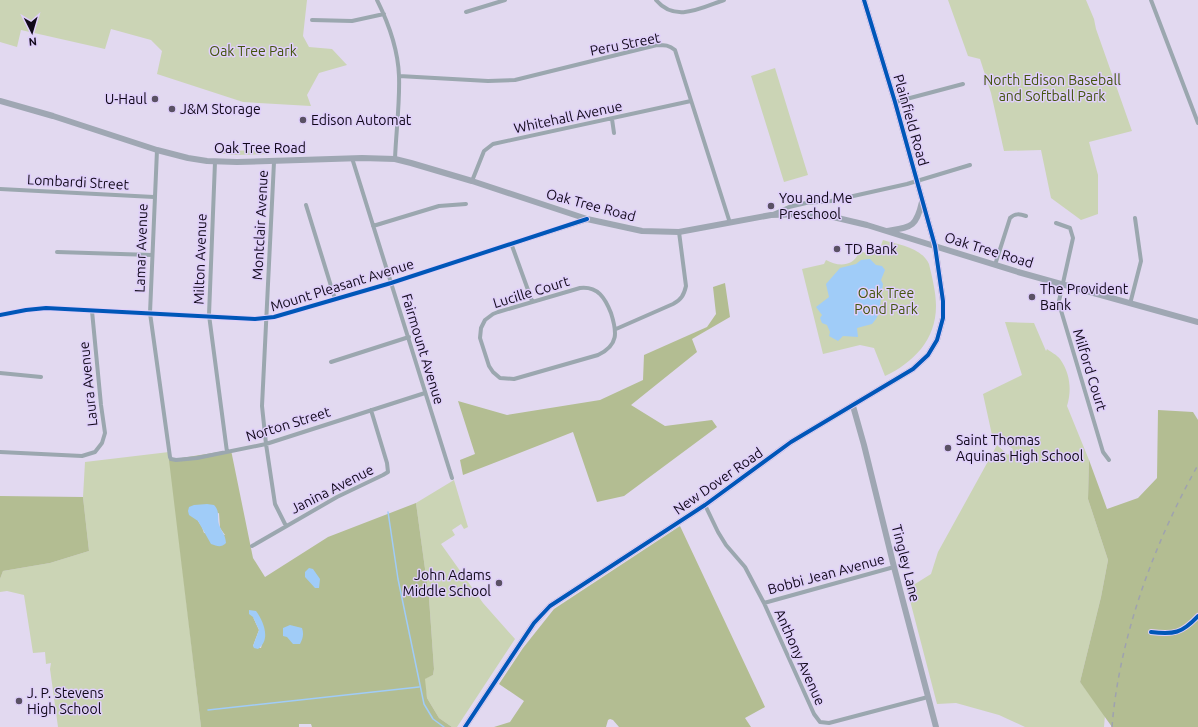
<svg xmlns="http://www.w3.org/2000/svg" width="1198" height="727" viewBox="0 0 1198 727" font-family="Ubuntu,sans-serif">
<rect width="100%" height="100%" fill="#e2d9f0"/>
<!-- green -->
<path fill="#cbd4b5" d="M0 0H307L303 36 309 47 332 49 347 65 319 73 307 95 311 106 243 102 157 74 162 51 151 40 111 29 105 49 21 30 17 47 0 42Z
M948 0H1086L1094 19 1096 29 1132 131 1089 142 1098 175V214L1081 220 1051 198 1041 150 1004 151 991 93 980 59 968 56Z
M775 68 808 175 784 182 751 76Z
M268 146 270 148V154L235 155 219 153 221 147H223L224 151 267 150Z
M883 240C899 245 921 247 929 264 932 277 936 292 936 306 936 340 913 363 885 376L874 348 860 345 823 354 802 269 824 264 826 260C838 267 855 267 859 251L873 255 875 251H879Z
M1005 322 1034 323 1046 351 1047 349C1051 352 1057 355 1060 359 1070 373 1072 390 1067 406L1089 460 1088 499 1108 560 1101 597 1080 682 1105 715 1104 727H1025L999 715 956 703 937 704 907 589 931 574 938 552 997 445 1008 455 1013 449 992 435 983 394 1022 375Z
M169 452 201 727H58L50 669 51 663 46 664 45 652 33 653 24 595 7 591 0 592V579L3 571 50 563 89 551 83 497 85 462Z
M454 480 468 527 464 529 461 524 452 530 455 535 441 544 483 603 515 639 457 727H452L439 718 427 698 424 679 433 675 434 669 429 598 416 503Z"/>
<!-- forest -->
<path fill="#b3bd92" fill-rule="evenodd" d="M725 283 730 317 692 339 697 352 631 405 665 426 712 420 717 427 624 496 597 502 573 432 463 475 460 460 475 454 458 401 507 415 600 400 643 380 644 355 707 327 716 314 713 287Z
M1158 410 1193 412 1198 420V727H1112L1080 682 1101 597 1108 560 1088 499 1089 460 1107 509 1138 498 1157 478Z
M231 450 253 558 265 577 328 537 416 503 429 598 434 669 433 675 425 679 427 698 439 718 452 727H312L311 724H299V727H201L169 460ZM219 513 220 528 225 535 204 533 202 527 198 521ZM253 617 265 633 261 648 253 646 259 630Z
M0 496 83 497 89 551 50 563 3 571 0 579Z
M680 526 765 707 745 718 751 727H619L613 720 610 719 608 720 606 727H494L510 722 524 701 499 684 523 648 554 609Z"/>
<!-- water -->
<path fill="#a0ccf8" d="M870 259 876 265 882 266 885 270 881 280 883 284 879 313 876 319 872 324 857 328 858 337 843 336 838 341 829 336 830 332 827 325 822 323 820 318 822 315 816 307 829 297 826 284 840 268 856 264 861 260Z
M207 504 214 505C221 512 216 519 220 527 223 534 225 534 226 543 221 548 217 546 211 544L198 521 189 515 188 511 189 507 194 505Z
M309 568 313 569 320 579 319 588H315L305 577V572Z
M249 610 256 611C264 622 271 640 258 649L254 648 253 646 259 630 253 617 249 614Z
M290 625 302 628C304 634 303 638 300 644H293L287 637 283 636V628Z"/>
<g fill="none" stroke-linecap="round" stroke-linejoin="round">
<!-- stream -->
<path stroke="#a0ccf8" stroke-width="1.5" d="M388 512 398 579 424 704 433 719 444 727
M208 710 419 687"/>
<!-- street -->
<path stroke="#9ba7af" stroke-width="4" d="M377 0C389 24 398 49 399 76 400 103 396 132 395 159
M656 0C675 23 701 8 724 0
M1151 0 1198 123
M466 12 505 0
M312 20 352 21 384 14
M399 76 488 81 515 80 657 45C665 45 669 45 675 50L730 223
M895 102 963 84
M612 119 614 133
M157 150 150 313 170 457 171 459 176 460 197 458 266 444 425 393
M352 158 452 478
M215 162 209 315 227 452
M274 162 262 406 266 444 275 504 286 526
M472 181 484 151 493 144 691 101
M0 189 154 197
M306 205 335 299
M773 214 789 207 806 203 831 201 907 184 970 165
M1056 223 1070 228 1073 238 1059 301 1060 307 1103 452 1109 460
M373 226 439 206 466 204
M511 243 532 301
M57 252 152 255
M995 265 1010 218C1015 213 1020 214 1026 216
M580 288C598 286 605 298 611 313 617 332 619 345 598 355L514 379 500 378 493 372 489 366 480 338 481 328 485 320 493 314 498 312Z
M1130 304 1141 261 1135 218
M0 315 26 310 46 308 255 319 274 317 391 283 587 220
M616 329 673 304C681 300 684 295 686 286L679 232
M331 362 409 337
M0 373 41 377
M0 452 82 456 95 452 102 443 105 433 101 405 92 311
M705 505 718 532 726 545 745 567 764 603 814 714 820 722 829 723 928 697
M252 546 337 497 383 475 388 472 387 463 371 410
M764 603 894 567"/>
<!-- secondary -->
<path stroke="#9fa7b3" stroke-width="6" d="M0 101 53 116 157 150 188 158 207 161 237 162 362 158 395 159 411 163 472 181 587 219 642 231 679 232 771 215 805 214 829 216 867 225 1018 272 1198 322
M887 231C911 227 916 228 922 202
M853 406 864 445 894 567 936 727
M465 727 534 623 550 606 705 505 791 442 913 369 928 355 937 340 943 318V301L935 246 895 102 864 0"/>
<!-- rail -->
<path stroke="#9fa2af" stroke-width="1.5" stroke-dasharray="5 5" stroke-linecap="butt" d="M1112 727C1119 638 1154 543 1198 465"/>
<defs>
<path id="cycleway" d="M0 315 26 310 46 308 255 319 274 317 391 283 587 219
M1151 632C1174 635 1182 633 1198 616
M465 727 534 623 550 606 705 505 791 442 913 369 928 355 937 340 943 318V301L935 246 895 102 864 0"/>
</defs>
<!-- cycleway casing -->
<use href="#cycleway" stroke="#dfcffa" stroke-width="6"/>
<!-- cycleway -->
<use href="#cycleway" stroke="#0057b8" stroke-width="4"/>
</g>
<!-- markers -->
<g fill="#5a5164" stroke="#dfcffa" stroke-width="1.5">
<circle cx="155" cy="99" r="4"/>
<circle cx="172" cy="109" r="4"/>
<circle cx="303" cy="120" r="4"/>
<circle cx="771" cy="206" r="4"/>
<circle cx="837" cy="249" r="4"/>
<circle cx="1032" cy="297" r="4"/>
<circle cx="948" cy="448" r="4"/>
<circle cx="499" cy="583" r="4"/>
<circle cx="19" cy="701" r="4"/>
</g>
<g text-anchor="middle" stroke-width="3" stroke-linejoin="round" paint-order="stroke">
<!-- street labels -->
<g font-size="14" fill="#100819" stroke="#dfcffa">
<text transform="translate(625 44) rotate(-11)" y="5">Peru Street</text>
<text transform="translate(568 117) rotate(-12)" y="5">Whitehall Avenue</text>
<text transform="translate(911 120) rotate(74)" y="5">Plainfield Road</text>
<text x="260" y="153">Oak Tree Road</text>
<text transform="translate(78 182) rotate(3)" y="5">Lombardi Street</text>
<text transform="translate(591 205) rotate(15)" y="5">Oak Tree Road</text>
<text transform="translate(260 225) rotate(-87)" y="5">Montclair Avenue</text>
<text transform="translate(141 248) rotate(-88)" y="5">Lamar Avenue</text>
<text transform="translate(989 250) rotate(17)" y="5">Oak Tree Road</text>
<text transform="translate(200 259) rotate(-88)" y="5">Milton Avenue</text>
<text transform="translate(342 285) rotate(-17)" y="5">Mount Pleasant Avenue</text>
<text transform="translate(531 292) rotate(-17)" y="5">Lucille Court</text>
<text transform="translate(423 349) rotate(73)" y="5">Fairmount Avenue</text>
<text transform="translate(1090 370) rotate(73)" y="5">Milford Court</text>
<text transform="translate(88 384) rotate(-96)" y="5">Laura Avenue</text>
<text transform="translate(288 424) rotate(-17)" y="5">Norton Street</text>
<text transform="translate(718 481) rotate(-35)" y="5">New Dover Road</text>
<text transform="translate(332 489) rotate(-27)" y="5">Janina Avenue</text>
<text transform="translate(906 563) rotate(76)" y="5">Tingley Lane</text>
<text transform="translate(826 574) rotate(-15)" y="5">Bobbi Jean Avenue</text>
<text transform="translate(800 657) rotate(66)" y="5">Anthony Avenue</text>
</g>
<!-- park labels -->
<g font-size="14" fill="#44550d" stroke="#dfcffa">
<text x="253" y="56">Oak Tree Park</text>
<text x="1052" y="85">North Edison Baseball<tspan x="1052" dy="16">and Softball Park</tspan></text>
<text x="886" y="298">Oak Tree<tspan x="886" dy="16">Pond Park</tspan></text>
</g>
<!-- poi labels -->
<g font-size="14" fill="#100819" stroke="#dfcffa" text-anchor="start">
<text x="147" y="104" text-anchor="end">U-Haul</text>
<text x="180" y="114">J&amp;M Storage</text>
<text x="311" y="125">Edison Automat</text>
<text x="779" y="203">You and Me<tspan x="779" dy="16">Preschool</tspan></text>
<text x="845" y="254">TD Bank</text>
<text x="1040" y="294">The Provident<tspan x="1040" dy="16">Bank</tspan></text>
<text x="956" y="445">Saint Thomas<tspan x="956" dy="16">Aquinas High School</tspan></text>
<text x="491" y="580" text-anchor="end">John Adams<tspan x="491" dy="16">Middle School</tspan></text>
<text x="27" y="698">J. P. Stevens<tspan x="27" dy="16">High School</tspan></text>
</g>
</g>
<!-- north arrow -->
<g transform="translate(32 32) rotate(175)" stroke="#dfcffa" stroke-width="3" paint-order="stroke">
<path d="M0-3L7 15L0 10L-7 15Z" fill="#100819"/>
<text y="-6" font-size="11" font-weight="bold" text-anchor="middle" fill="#100819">N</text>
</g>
</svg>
